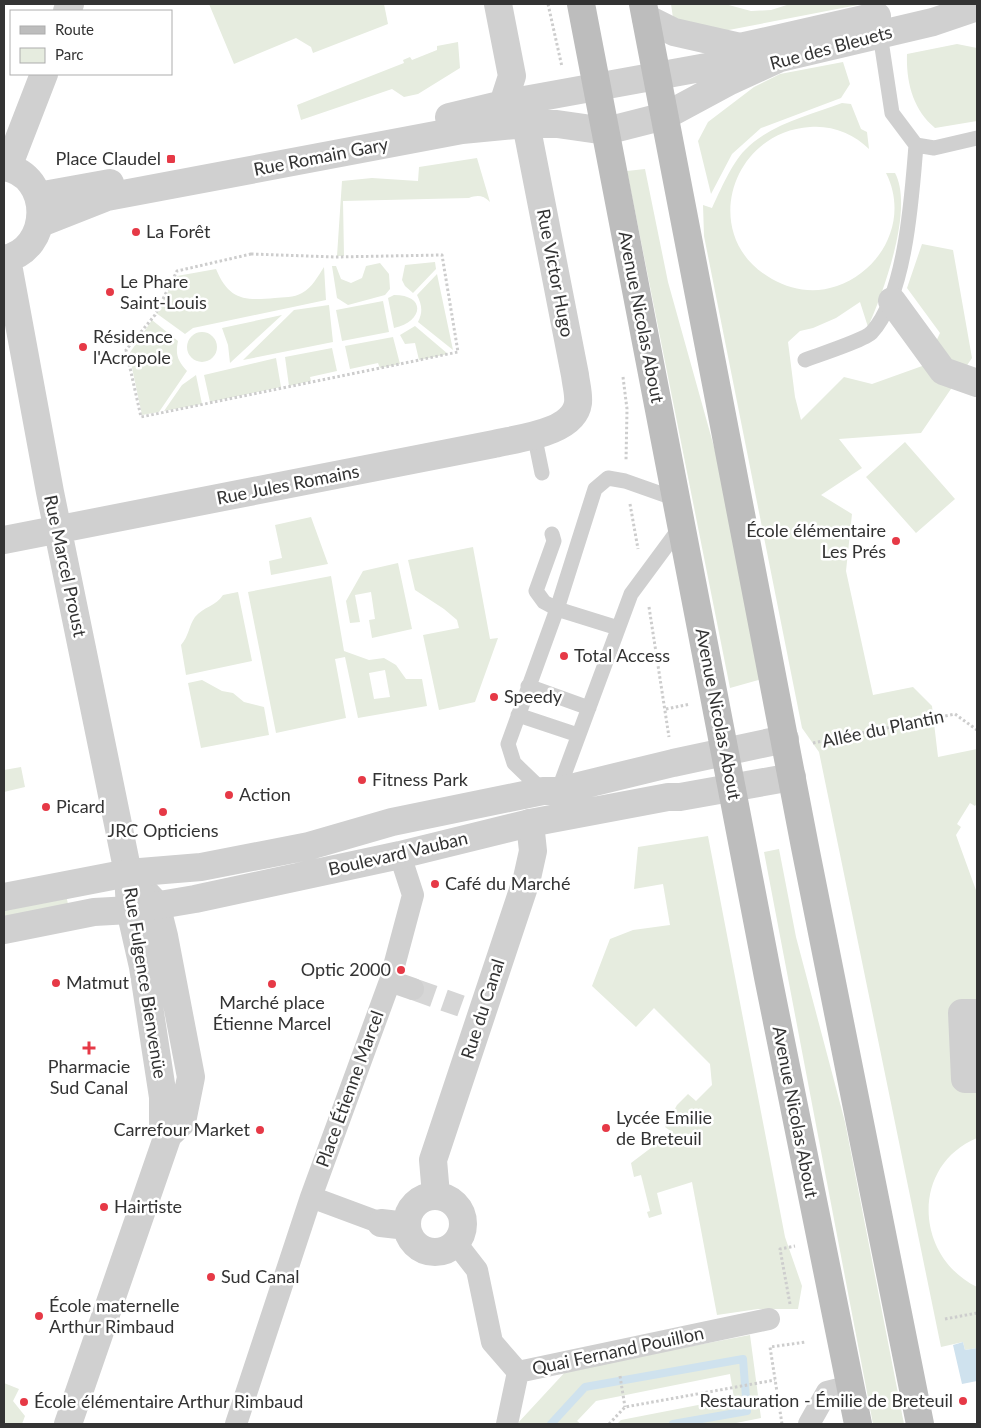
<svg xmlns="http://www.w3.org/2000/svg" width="981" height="1428" viewBox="0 0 981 1428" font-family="Lato,sans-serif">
<rect width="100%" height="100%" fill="#fff"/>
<!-- green -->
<path fill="#e6ecdf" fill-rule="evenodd" d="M209 4H384L388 24 313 53 311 47 296 38 234 64Z
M671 4H725L751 11 771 10 790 4H863L708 34 673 18Z
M458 42 460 68 418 94 404 97 392 89 301 120 297 105 404 63 403 60 410 57 412 60 437 50V46Z
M957 44 977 48V121L935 128C913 110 906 82 907 54Z
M843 62 850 84 841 98 761 128 732 154 711 194 698 141 708 122 754 87 780 74Z
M842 103 851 104 861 129 867 132 869 149C854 134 832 125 810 127 730 132 698 238 772 279 792 290 814 294 837 286 883 270 909 218 886 173H895C914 208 884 291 868 327L860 302 836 318 813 328 800 331 788 342 795 397 801 420 844 377 872 384 925 365 940 333 907 288 922 244 953 250 972 358 921 433 839 439 862 468 821 495 852 514 846 571 873 695 913 687 932 706 938 757 977 749V803L975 806 970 803 957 824 961 827 956 835 977 893V1138C910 1166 915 1257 977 1287V1348L965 1350 963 1342 941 1347 819 752 802 728 704 236 703 205 712 208C720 191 732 163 745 150 770 124 810 115 842 103Z
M477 158 490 202C483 195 477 195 469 198L343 201 344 256H337L342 181 372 178 418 181 419 167Z
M645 169 668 282 721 472 762 679 730 688 627 171Z
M435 262 436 269 413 293 405 286 402 280 405 265Z
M380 263 389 274 390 289 385 295 348 305 337 298 332 266H336L341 279 351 283 362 278 366 266Z
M324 267 326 300 193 328 185 334 156 313 177 276 216 269C229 300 244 301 275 298 283 297 294 298 302 293 312 288 318 276 324 267Z
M437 274 453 350 418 322C423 312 422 305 417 295Z
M394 295C427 295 423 322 394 328L388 298Z
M383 301 389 332 342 341 336 310Z
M329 305 333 342 243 360 294 310Z
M282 315 230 363 228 345 222 328Z
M152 320 178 341C175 355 178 361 187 371L159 412 142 415 129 354Z
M415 326 448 354 419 360 415 343 405 344 400 335Z
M187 347a15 15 0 1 1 30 0a15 15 0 1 1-30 0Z
M393 337 400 364 380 368 378 363 350 369 345 346Z
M332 348 337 371 310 377 311 381 289 386 285 357Z
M276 358 281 387 210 402 204 375Z
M196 375 202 404 164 411 182 385Z
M905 442 955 499 916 533 866 477Z
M311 517 328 564 271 575 269 561 282 558 275 525Z
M473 547 490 639 498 638 475 702 439 710 423 635 459 628 457 620 444 609 415 590 408 560Z
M398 563 412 629 372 638 369 620 375 619 371 592 355 595 360 622 350 623 346 601 363 571Z
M331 576 344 651 369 660 384 658 396 665 406 679H422L427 706 358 718 345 657 335 659 346 718 276 733 248 592ZM385 670 390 697 374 699 369 673Z
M238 592 252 661 186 675 181 645C189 636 189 625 195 617 203 607 216 606 223 595Z
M202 680 222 691 233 693 244 702 264 707 269 735 201 748 188 683Z
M21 767 25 787 4 792V770Z
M708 836 785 1237 802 1286 798 1309H758L717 1315 692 1182 657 1193 662 1214 649 1218 647 1212 650 1211 641 1175 634 1177 631 1163 672 1132 665 1127 677 1105 688 1094 696 1101 712 1085 710 1064 654 1008 636 1027 592 986 610 939 633 930 670 925 663 884 634 889 638 847Z
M779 849 796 937 845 1122 904 1424H873L764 852Z
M66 895 68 904 4 917V907Z
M750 1335 761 1418 731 1424H617L621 1420 734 1398 730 1374 596 1401 577 1421 581 1424H517L567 1370Z
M4 1383 19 1389 13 1401 25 1416 22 1424H4Z"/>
<!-- water -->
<path fill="#cfe2ee" d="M963 1342 965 1350 977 1348V1381L962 1384 953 1345Z"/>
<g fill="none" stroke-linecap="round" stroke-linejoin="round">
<!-- stream -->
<path stroke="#cfe2ee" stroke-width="8" d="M551 1424 585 1387 743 1359 747 1411 673 1424"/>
<!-- pedestrian-tunnel -->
<path stroke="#d6d6d6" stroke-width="22" stroke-dasharray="22 11" stroke-linecap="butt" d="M413 989 461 1006"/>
<!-- path -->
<path stroke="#cdcdcd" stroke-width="3" stroke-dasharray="2.5 2.5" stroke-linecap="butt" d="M548 4 562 67
M251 254 335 257 442 255 458 352 141 417 126 350 155 315 177 271Z
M623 377 627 409 626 461
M630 504 638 549
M649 607 669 737
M666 709 690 704
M813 743 955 714 977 730
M790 1304 780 1249 795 1246
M945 1319 977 1313
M620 1376 625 1407
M609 1424 625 1407 775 1380
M782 1424 770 1347 806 1342"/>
<!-- service -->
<path stroke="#d0d0d0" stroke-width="15" d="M880 34 892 113 916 145 934 148 977 138
M805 360C818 355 865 340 872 332 906 295 912 194 916 145
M534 434 542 473
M618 628 557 609 595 489 608 478 625 481 676 499
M528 686 589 708
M518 715 578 735
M543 791 514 763 508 744 557 609 544 602 536 591 554 541 552 534
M558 791 631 594 682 525"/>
<!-- pedestrian -->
<path stroke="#d0d0d0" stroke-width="22" d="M390 981 413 989
M311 1197 381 1223
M456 1243 477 1270 492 1342 518 1372
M236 1424 311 1197 390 981 413 895 400 855
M507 1424 518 1372 769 1319
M809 1424 827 1392 851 1386"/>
<!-- minor -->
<path stroke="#d0d0d0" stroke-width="28" d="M498 4 512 76 503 104
M67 11 70 4
M646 18 674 32 740 47
M449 117 503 104 712 66 740 47 877 16
M4 167C53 175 52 250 4 259
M8 167 44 74
M38 196 110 183
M41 223 107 197 462 130 526 124H557L606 131 665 116 730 81 780 58 933 22 977 7
M7 259 50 492 128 873 130 910 143 967 163 1097V1124L168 1135
M892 301 943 371 977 383
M4 540 494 444C519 438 574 433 578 403 579 394 576 384 575 375L526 124
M977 1013H962L965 1079H977
M436 1195 433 1160 527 878 533 851 530 823
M407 1224a28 28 0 1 1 56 0a28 28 0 1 1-56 0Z
M381 1223 407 1226
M68 1424 168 1135 182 1122 191 1077 164 936 156 904 140 887"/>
<!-- tertiary -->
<path stroke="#d0d0d0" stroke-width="28" d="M4 897 128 873 201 867 309 846 392 822 543 791H558L673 763 785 739
M4 930 94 912 130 910 195 899 400 855 530 823 668 797H680L792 777"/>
<!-- secondary -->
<path stroke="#bdbdbd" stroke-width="28" d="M581 4 768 977 858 1424
M643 4 805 847 920 1424"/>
</g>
<!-- markers -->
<g fill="#e63946" stroke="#fff" stroke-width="2">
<rect x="166" y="154" width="10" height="10" rx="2.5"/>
<circle cx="136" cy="232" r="5"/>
<circle cx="110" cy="292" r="5"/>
<circle cx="83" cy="347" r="5"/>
<circle cx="896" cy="541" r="5"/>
<circle cx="564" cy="656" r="5"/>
<circle cx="494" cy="697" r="5"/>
<circle cx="362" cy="780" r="5"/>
<circle cx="229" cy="795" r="5"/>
<circle cx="46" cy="807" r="5"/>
<circle cx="163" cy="812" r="5"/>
<circle cx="435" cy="884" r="5"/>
<circle cx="401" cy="970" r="5"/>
<circle cx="56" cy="983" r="5"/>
<circle cx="272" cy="984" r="5"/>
<path d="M86.5 1040.5h5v5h5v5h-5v5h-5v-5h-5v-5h5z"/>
<circle cx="606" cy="1128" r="5"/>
<circle cx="260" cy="1130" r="5"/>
<circle cx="104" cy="1207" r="5"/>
<circle cx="211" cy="1277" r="5"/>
<circle cx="39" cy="1316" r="5"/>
<circle cx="963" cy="1401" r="5"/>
<circle cx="24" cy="1402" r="5"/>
</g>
<g text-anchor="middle" stroke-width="5" stroke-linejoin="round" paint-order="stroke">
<!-- street labels -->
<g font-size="18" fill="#333" stroke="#fff">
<text transform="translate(831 48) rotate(-15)" y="6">Rue des Bleuets</text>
<text transform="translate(321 157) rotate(-11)" y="6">Rue Romain Gary</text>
<text transform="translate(555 273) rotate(79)" y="6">Rue Victor Hugo</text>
<text transform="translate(641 317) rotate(79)" y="6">Avenue Nicolas About</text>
<text transform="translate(288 485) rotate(-11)" y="6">Rue Jules Romains</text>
<text transform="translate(65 566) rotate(78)" y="6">Rue Marcel Proust</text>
<text transform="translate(718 714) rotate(79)" y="6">Avenue Nicolas About</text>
<text transform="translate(883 729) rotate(-12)" y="6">Allée du Plantin</text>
<text transform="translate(398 854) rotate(-13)" y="6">Boulevard Vauban</text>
<text transform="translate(145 983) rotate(81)" y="6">Rue Fulgence Bienvenüe</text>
<text transform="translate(483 1009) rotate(-72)" y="6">Rue du Canal</text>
<text transform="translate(350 1089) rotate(-70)" y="6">Place Étienne Marcel</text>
<text transform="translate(795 1112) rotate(79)" y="6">Avenue Nicolas About</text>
<text transform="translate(618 1351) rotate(-12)" y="6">Quai Fernand Pouillon</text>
</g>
<!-- poi labels -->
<g font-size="18" fill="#333" stroke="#fff" text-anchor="start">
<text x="161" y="165" text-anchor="end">Place Claudel</text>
<text x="146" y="238">La Forêt</text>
<text x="120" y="288">Le Phare<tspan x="120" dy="21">Saint-Louis</tspan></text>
<text x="93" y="343">Résidence<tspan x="93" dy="21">l'Acropole</tspan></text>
<text x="886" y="537" text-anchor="end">École élémentaire<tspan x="886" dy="21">Les Prés</tspan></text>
<text x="574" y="662">Total Access</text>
<text x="504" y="703">Speedy</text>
<text x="372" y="786">Fitness Park</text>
<text x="239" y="801">Action</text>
<text x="56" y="813">Picard</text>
<text x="163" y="837" text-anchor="middle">JRC Opticiens</text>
<text x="445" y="890">Café du Marché</text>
<text x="391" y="976" text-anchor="end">Optic 2000</text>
<text x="66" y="989">Matmut</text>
<text x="272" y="1009" text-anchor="middle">Marché place<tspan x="272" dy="21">Étienne Marcel</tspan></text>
<text x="89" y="1073" text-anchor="middle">Pharmacie<tspan x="89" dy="21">Sud Canal</tspan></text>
<text x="616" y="1124">Lycée Emilie<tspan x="616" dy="21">de Breteuil</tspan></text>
<text x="250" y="1136" text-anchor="end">Carrefour Market</text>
<text x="114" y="1213">Hairtiste</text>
<text x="221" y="1283">Sud Canal</text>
<text x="49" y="1312">École maternelle<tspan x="49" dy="21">Arthur Rimbaud</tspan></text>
<text x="953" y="1407" text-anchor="end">Restauration - Émilie de Breteuil</text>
<text x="34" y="1408">École élémentaire Arthur Rimbaud</text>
</g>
</g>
<!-- border -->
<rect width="981" height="1428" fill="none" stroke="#333333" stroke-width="10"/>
<!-- legend -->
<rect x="10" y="10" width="162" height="65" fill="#ffffff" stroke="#adadad"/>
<rect x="20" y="26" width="25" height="8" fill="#bdbdbd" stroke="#adadad"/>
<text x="55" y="35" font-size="15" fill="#333333">Route</text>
<rect x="20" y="48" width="25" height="15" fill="#e6ecdf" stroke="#adadad"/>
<text x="55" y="60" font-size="15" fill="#333333">Parc</text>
</svg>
